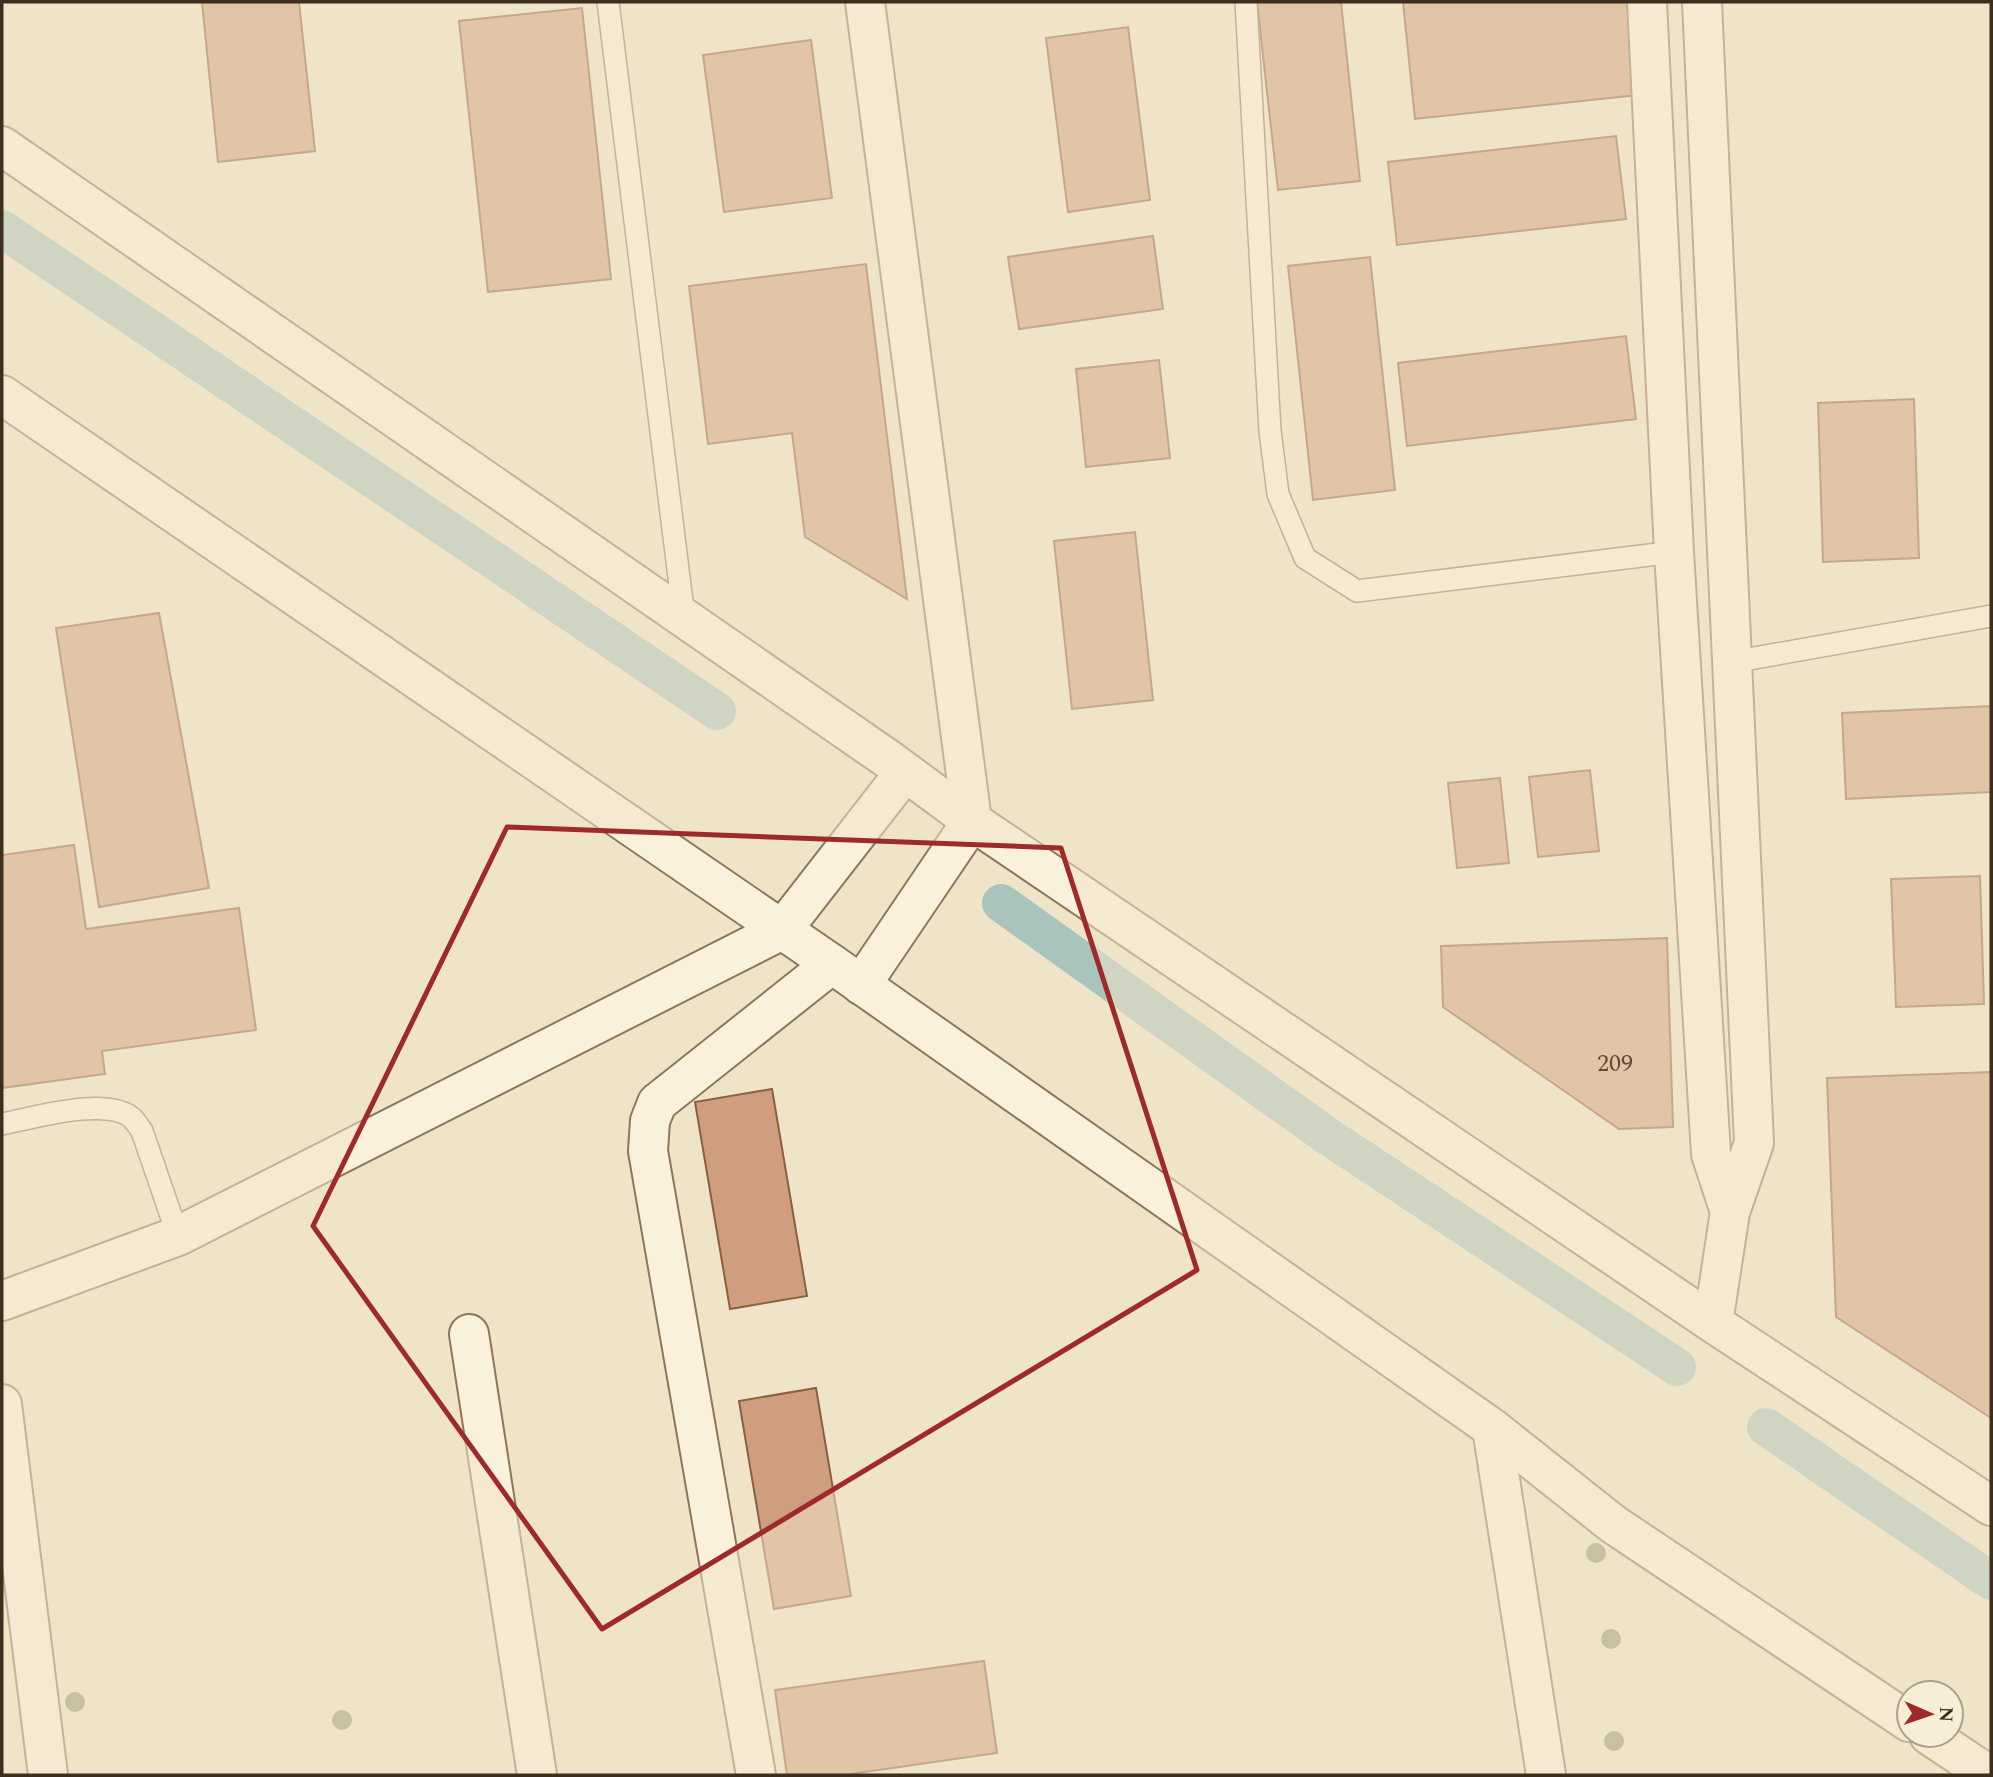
<svg xmlns="http://www.w3.org/2000/svg" width="1993" height="1777" viewBox="0 0 1993 1777" font-family="Spectral,serif">
<rect width="100%" height="100%" fill="#f0e4c8"/>
<g fill="none" stroke-linecap="round" stroke-linejoin="round">
<!-- canal -->
<path stroke="#a9c4bc" stroke-width="38" d="M2 229 717 711
M1001 903 1329 1137 1677 1367
M1766 1427 1991 1581"/>
</g>
<!-- building -->
<path fill="#cf9f7d" stroke="#8d5f41" stroke-width="2" d="M202 2H299L315 151 218 162Z
M1257 2H1341L1360 181 1278 190Z
M1403 2H1627L1637 95 1415 119Z
M582 8 611 279 488 292 459 21Z
M1128 27 1150 200 1068 212 1046 38Z
M811 40 832 198 724 212 703 55Z
M1616 136 1626 219 1397 245 1388 162Z
M1153 236 1163 309 1019 329 1008 257Z
M1370 257 1395 490 1313 500 1288 266Z
M866 264 907 599 805 537 792 433 708 444 689 286Z
M1626 336 1636 419 1407 446 1398 363Z
M1159 360 1170 458 1086 467 1076 369Z
M1914 399 1919 558 1823 562 1818 403Z
M1135 532 1153 700 1072 709 1054 541Z
M159 613 209 888 99 907 56 628Z
M1991 706V792L1846 799 1842 713Z
M1590 770 1599 851 1538 857 1529 777Z
M1500 778 1509 863 1457 868 1448 783Z
M74 845 86 929 239 908 256 1030 102 1051 105 1074 2 1088V855Z
M1980 876 1984 1004 1896 1007 1891 879Z
M1667 938 1673 1127 1619 1129 1443 1007 1441 946Z
M1991 1072V1418L1836 1317 1827 1078Z
M772 1089 807 1296 730 1309 695 1102Z
M816 1388 851 1596 774 1609 739 1401Z
M984 1661 997 1753 844 1775H787L775 1690Z"/>
<g fill="none" stroke-linecap="round" stroke-linejoin="round">
<defs>
<path id="service" d="M608 2 684 618
M1246 2 1270 431 1278 494 1305 558 1357 591 1674 552
M1732 662 1991 616
M2 1124C33 1118 107 1096 132 1118 136 1122 139 1127 142 1131L178 1236"/>
<path id="minor" d="M861 985 972 821 865 2
M469 1334 537 1775
M2 1404 48 1775
M756 1775 648 1151 650 1121 657 1103 832 964"/>
<path id="tertiary" d="M1647 2 1674 552 1711 1154 1730 1212
M1702 2 1754 1143 1730 1212 1713 1323
M2 146 888 759 972 821 1713 1323 1991 1506
M2 395 832 964 1492 1428 1613 1524 1909 1722
M2 1301 178 1236 782 930 905 772
M1492 1428 1546 1775
M1929 1735 1989 1775"/>
</defs>
<!-- service casing -->
<use href="#service" stroke="#8d765c" stroke-width="24"/>
<!-- minor casing -->
<use href="#minor" stroke="#8d765c" stroke-width="42"/>
<!-- tertiary casing -->
<use href="#tertiary" stroke="#8d765c" stroke-width="42"/>
<!-- service -->
<use href="#service" stroke="#faf1dc" stroke-width="21"/>
<!-- minor -->
<use href="#minor" stroke="#faf1dc" stroke-width="38"/>
<!-- tertiary -->
<use href="#tertiary" stroke="#faf1dc" stroke-width="38"/>
</g>
<!-- trees -->
<g fill="#96986f">
<circle cx="1596" cy="1553" r="10"/>
<circle cx="1611" cy="1639" r="10"/>
<circle cx="75" cy="1702" r="10"/>
<circle cx="342" cy="1720" r="10"/>
<circle cx="1614" cy="1741" r="10"/>
</g>
<!-- marked area -->
<path d="M0 0H1993V1777H0ZM507 827 1061 848 1197 1270 602 1629 313 1226Z" fill="#f0e4c8" fill-opacity=".55" fill-rule="evenodd"/>
<path fill="none" stroke="#9e2a2b" stroke-width="5" stroke-linejoin="round" d="M507 827 1061 848 1197 1270 602 1629 313 1226Z"/>
<g text-anchor="middle" stroke-width="7" stroke-linejoin="round" paint-order="stroke">
<!-- number labels -->
<g font-size="24" fill="#624a37">
<text x="1615" y="1071">209</text>
</g>
</g>
<!-- border -->
<rect width="1993" height="1777" fill="none" stroke="#3d2e20" stroke-width="7"/>
<!-- north arrow -->
<g transform="translate(1930 1714) rotate(92)"><circle r="33" fill="#f7eed8" stroke="#ada18e" stroke-width="2"/>
<path d="M0-5L12 26L0 18L-12 26Z" fill="#9e2a2b"/>
<text y="-10" font-size="19" font-weight="bold" text-anchor="middle" fill="#3d2e20">N</text>
</g>
</svg>
